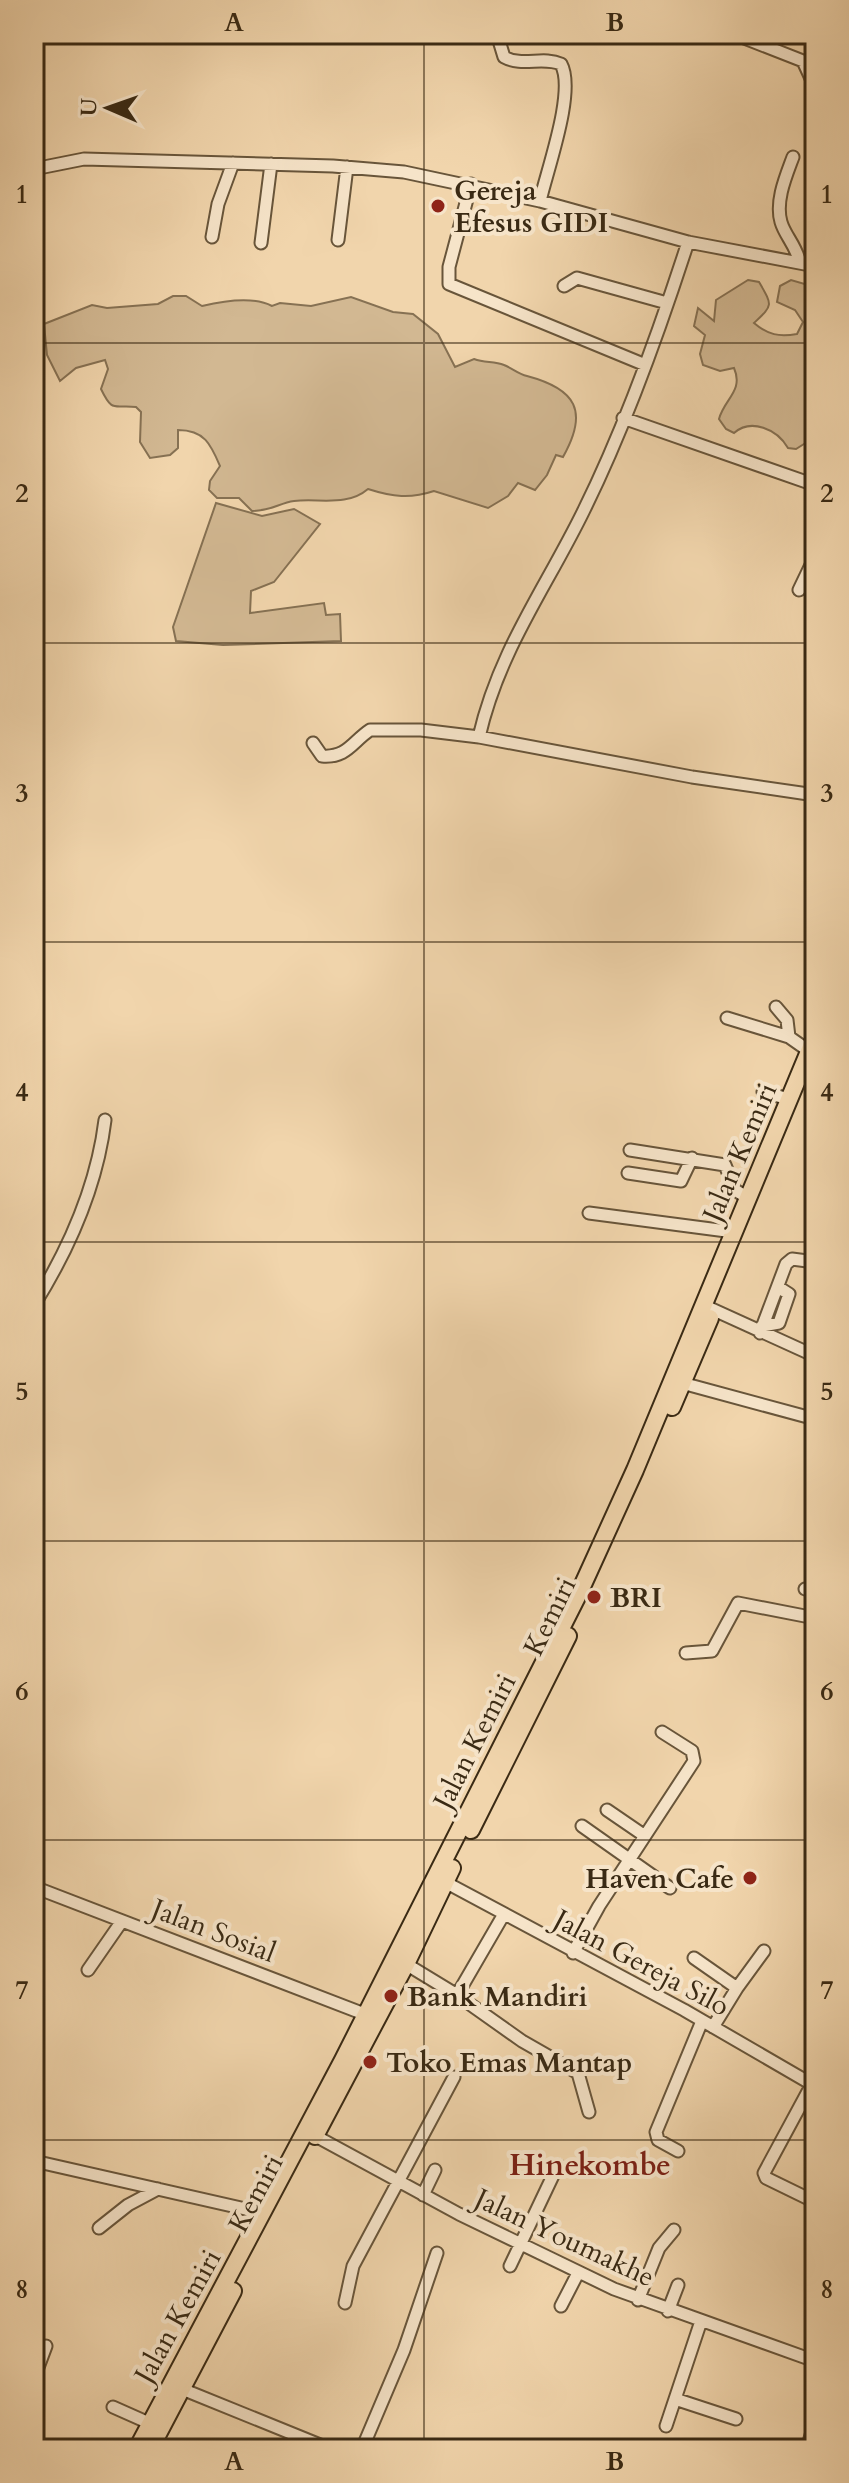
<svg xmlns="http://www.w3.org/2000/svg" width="849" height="2483" font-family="Cardo,serif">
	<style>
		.green { fill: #d2b892; stroke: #867153; stroke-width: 2 }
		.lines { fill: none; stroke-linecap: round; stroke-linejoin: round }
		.minor-casing { stroke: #68553a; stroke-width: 15 }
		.highway-casing { stroke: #3a2a14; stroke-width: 20 }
		.minor { stroke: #f6e4c9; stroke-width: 11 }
		.highway { stroke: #f1d5ac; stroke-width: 16 }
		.grid { fill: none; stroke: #3a2a14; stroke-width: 2; stroke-opacity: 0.55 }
		.poi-dot { fill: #8f2418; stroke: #f6e4c9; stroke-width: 3 }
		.labels { text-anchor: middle; stroke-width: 8; stroke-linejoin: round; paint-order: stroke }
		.poi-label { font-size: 28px; font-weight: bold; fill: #3a2a14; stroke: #f6e4c9; text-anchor: start }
		.street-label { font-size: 28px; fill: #3a2a14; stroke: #f6e4c9 }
		.neighbourhood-label { font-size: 30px; font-weight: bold; fill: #7a1f14; stroke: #f6e4c9 }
		.neatline { fill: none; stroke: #3a2a14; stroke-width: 3 }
		.grid-label { font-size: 26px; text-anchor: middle; font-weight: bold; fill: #3a2a14 }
	</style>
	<rect width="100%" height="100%" fill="#f1d5ac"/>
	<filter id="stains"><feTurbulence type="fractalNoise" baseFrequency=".0025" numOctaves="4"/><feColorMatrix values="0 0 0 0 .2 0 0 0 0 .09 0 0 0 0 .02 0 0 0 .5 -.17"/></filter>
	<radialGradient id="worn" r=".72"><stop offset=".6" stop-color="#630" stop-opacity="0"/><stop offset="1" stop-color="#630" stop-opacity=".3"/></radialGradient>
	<path class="green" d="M748,280L759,282C773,306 773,305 754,323C768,335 779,337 797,334L803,322L795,310L777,302L780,286L791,280L815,287V437L796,449L788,448C777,429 751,418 734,433L726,429L719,419C724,399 744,391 734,368L720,371L703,365L700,354L705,335L694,326L698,308L714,321L716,300Z
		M173,296H186L202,306C223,301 253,296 272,306L280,303L311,306L351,297L393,312L413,314L438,334L455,367L474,359C485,363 494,361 504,365C512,368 518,374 527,376C576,389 589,411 563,457L556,455L547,475L535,490L518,483L508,496L488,508L434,491C410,499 393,497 368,489C347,507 319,498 294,501C279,503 272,511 252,511L239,498H217L209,490L210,481L220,466C211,445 205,430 178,430V448L170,455L150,458L140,442L141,412L136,407C114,404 113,414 101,389L108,369L105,360L76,368L60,381L47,355L44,324L92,305L107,308L158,304Z
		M216,503L262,516L294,509L320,524L274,582L251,591L250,613L324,603L326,615L340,614L341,641L223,645L176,641L173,627Z"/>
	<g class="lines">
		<g class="minor-casing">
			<path id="minor" d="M497,34L504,57C522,67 543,56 561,64C576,91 547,170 540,201
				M734,34L803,61L815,87
				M793,157C786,176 775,201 781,222C785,236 796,245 800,263
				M34,169L84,159L333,166L404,172L540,201L688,242L815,266
				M471,184L449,267V284L643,364
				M212,237L218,204L233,163
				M338,240L347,167
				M261,243L271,164
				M564,286L577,278L667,303
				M623,418L815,485
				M799,590L811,565H815
				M479,737C499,650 546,588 584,510C626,425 659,332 688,242
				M313,743L322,756C347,758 352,742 370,730H421L479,737L692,777L815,795
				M776,1007L787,1020L789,1037
				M727,1018L789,1037L809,1051
				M763,1092L789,1099
				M630,1150L725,1165L735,1190L748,1198
				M628,1173L681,1181L692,1158
				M589,1213L734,1232
				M34,1305C69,1249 97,1185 105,1120
				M703,1305L815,1356
				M762,1326L779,1323L789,1294L778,1287
				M760,1333L786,1264L792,1259L815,1262
				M682,1383L815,1419
				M805,1589L815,1591
				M686,1653L712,1651L738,1603L815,1618
				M607,1810L645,1836
				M582,1826L670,1888
				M445,1882L684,2010L815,2086
				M34,1887L372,2017
				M573,1953L599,1906L694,1761L692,1751L662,1732
				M694,1958L737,1988L713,2027
				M406,1964L457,1995L522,2041L578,2073L589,2112
				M88,1970L122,1921
				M737,1988L764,1951
				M457,1995L504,1914
				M310,2133L459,2214L614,2289L815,2361
				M678,2151L658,2140L656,2132L702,2021
				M34,2161L263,2213
				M423,2195L435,2170
				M807,2198L766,2178L764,2173L812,2084
				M99,2228L128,2205L158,2189
				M510,2266L558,2165
				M638,2300L659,2248L674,2230
				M345,2303L353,2266L454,2077
				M561,2306L578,2273
				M668,2311L678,2285
				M34,2378L46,2346
				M182,2389L330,2449
				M675,2399L736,2419
				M113,2407L149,2423
				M666,2426L701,2321
				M362,2449L404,2350L437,2253
				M807,2449L815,2421"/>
		</g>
		<g class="highway-casing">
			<path id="highway" d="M672,1407L710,1318
				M471,1830L568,1636
				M315,2136L406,1964L452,1868
				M137,2449L343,2060L580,1591L635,1470L815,1037
				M150,2449L233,2291"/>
		</g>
		<use href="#minor" class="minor"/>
		<use href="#highway" class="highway"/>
	</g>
	<path class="grid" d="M424,34V2449M34,343H815M34,643H815M34,942H815M34,1242H815M34,1541H815M34,1840H815M34,2140H815"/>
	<g class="poi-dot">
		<circle cx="438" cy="206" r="8"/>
		<circle cx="594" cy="1597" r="8"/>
		<circle cx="750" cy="1878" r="8"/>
		<circle cx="391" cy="1996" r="8"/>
		<circle cx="370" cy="2062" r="8"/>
	</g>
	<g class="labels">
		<g class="poi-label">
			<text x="454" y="200">Gereja<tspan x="454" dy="32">Efesus GIDI</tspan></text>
			<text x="610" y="1607">BRI</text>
			<text x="734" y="1888" text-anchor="end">Haven Cafe</text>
			<text x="407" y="2006">Bank Mandiri</text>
			<text x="386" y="2072">Toko Emas Mantap</text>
		</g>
		<g class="street-label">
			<text transform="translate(739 1152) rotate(-67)" y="10">Jalan Kemiri</text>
			<text transform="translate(549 1616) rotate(-64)" y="10">Kemiri</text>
			<text transform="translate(474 1741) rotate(-63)" y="10">Jalan Kemiri</text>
			<text transform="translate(214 1930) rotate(21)" y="10">Jalan Sosial</text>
			<text transform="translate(642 1962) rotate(28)" y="10">Jalan Gereja Silo</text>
			<text transform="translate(255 2193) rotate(-62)" y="10">Kemiri</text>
			<text transform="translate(565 2237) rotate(25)" y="10">Jalan Youmakhe</text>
			<text transform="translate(177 2316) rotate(-61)" y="10">Jalan Kemiri</text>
		</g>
		<g class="neighbourhood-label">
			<text x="590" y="2175">Hinekombe</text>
		</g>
	</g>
	<rect width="849" height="2483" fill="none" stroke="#f1d5ac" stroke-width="88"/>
	<g transform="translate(108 108) rotate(272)" stroke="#f6e4c9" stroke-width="6" paint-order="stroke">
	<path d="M0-6L14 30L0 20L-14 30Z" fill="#3a2a14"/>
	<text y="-12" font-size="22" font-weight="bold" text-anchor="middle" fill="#3a2a14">U</text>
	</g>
	<rect x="44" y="44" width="761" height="2395" class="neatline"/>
	<g class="grid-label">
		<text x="234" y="31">A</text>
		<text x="615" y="31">B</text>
		<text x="22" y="203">1</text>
		<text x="827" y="203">1</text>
		<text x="22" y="502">2</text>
		<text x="827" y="502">2</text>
		<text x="22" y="802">3</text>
		<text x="827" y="802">3</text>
		<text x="22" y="1101">4</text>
		<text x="827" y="1101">4</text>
		<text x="22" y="1400">5</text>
		<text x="827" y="1400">5</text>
		<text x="22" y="1700">6</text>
		<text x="827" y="1700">6</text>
		<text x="22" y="1999">7</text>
		<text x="827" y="1999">7</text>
		<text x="22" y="2298">8</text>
		<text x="827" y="2298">8</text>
		<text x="234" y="2470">A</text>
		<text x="615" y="2470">B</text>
	</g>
	<rect width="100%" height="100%" filter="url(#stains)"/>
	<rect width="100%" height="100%" fill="url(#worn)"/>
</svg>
